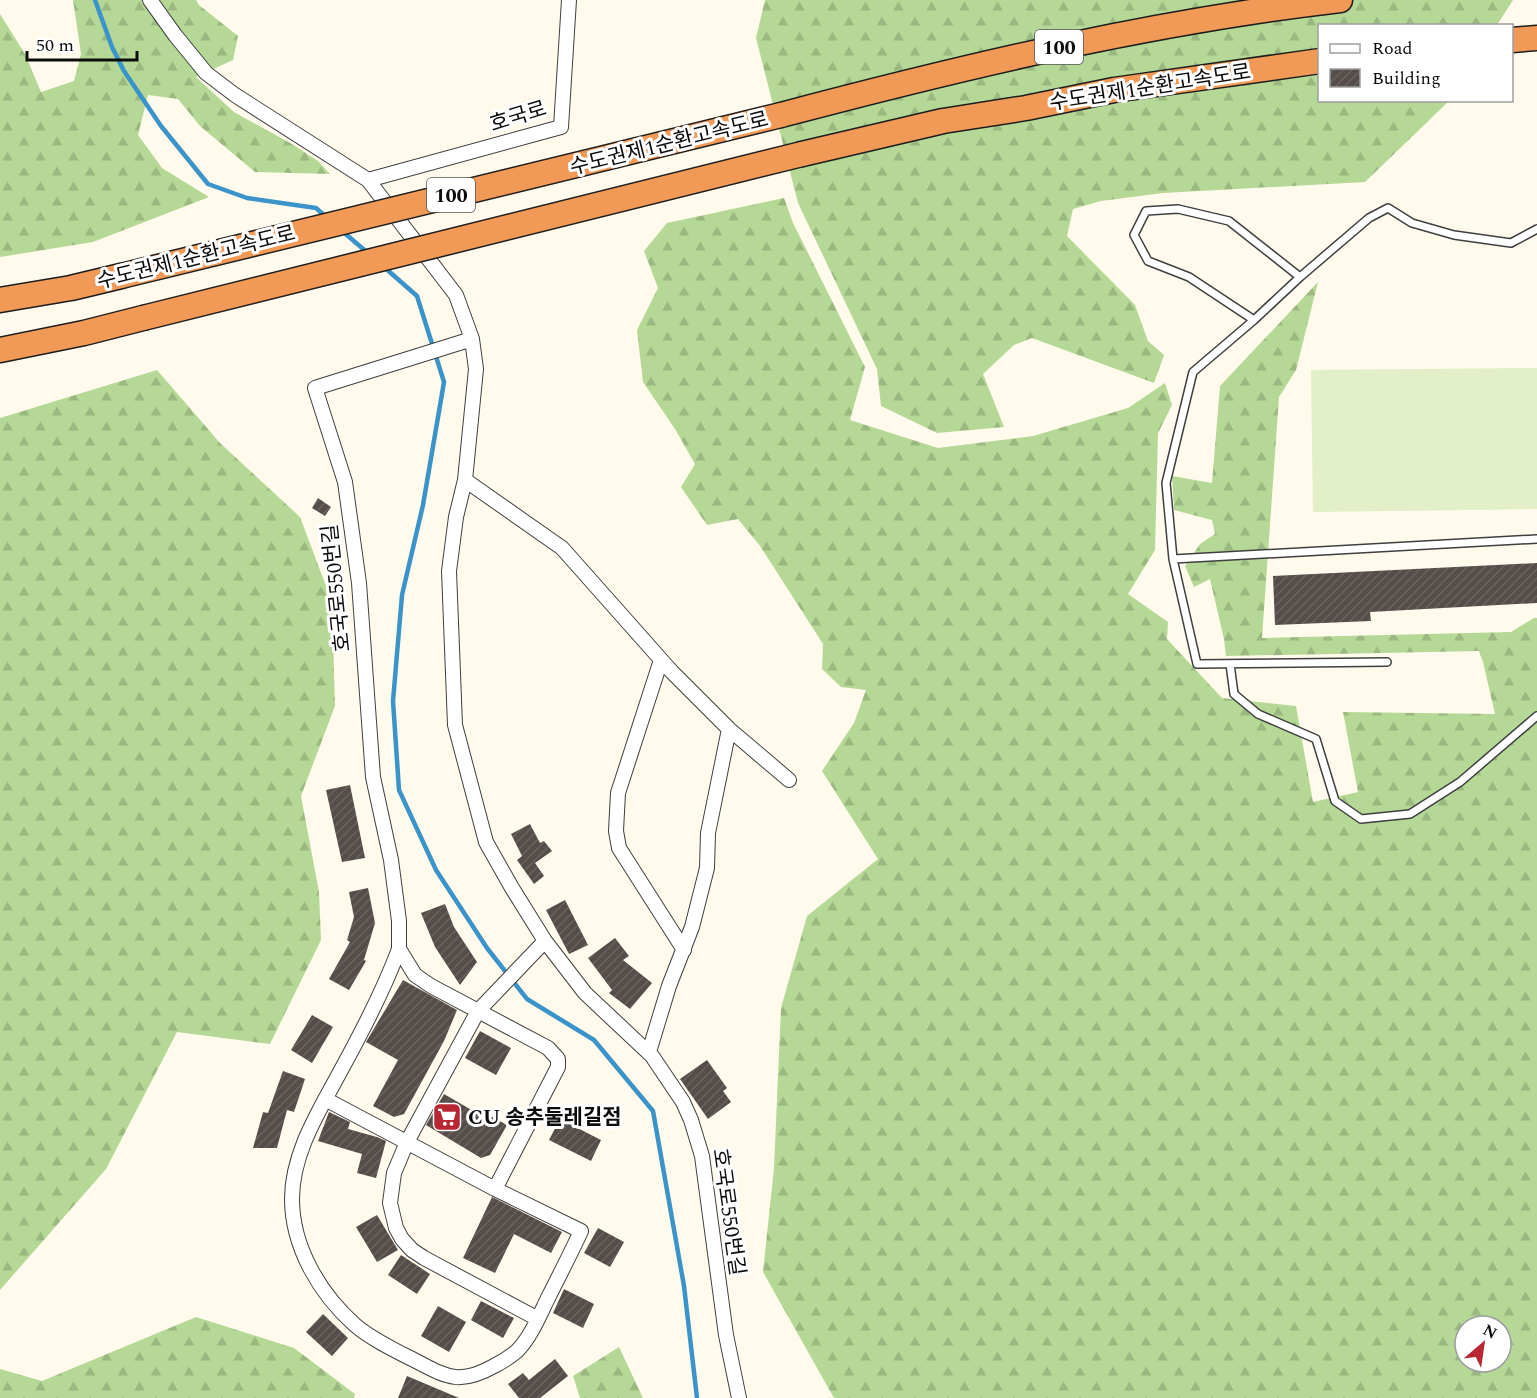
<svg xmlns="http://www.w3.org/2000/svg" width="1537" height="1398" font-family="Spectral,'Noto Sans KR',serif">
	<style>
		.forest { fill: url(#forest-firs); fill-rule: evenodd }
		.pitch { fill: #e2efc8 }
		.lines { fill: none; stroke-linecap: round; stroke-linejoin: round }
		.stream { stroke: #3a94ca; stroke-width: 4.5 }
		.building { fill: url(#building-hatch) }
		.lane-casing { stroke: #3f3f3f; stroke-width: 10 }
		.street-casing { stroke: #3f3f3f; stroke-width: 16 }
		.highway-casing { stroke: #1d1d1d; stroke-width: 27 }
		.lane { stroke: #fff; stroke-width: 7 }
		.street { stroke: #fff; stroke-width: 14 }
		.highway { stroke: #f19a57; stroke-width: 24 }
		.highway-bridge-casing { stroke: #1d1d1d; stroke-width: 27; stroke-linecap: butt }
		.highway-bridge { stroke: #f19a57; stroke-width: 24 }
		.labels { text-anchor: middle; stroke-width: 6; stroke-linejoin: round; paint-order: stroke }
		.shield { fill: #fff; stroke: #555; stroke-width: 1.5 }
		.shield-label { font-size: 20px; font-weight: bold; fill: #0c0c0c }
		.street-label { font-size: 21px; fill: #0c0c0c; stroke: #fff }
		.poi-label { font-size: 21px; font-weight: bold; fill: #0c0c0c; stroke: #fff; text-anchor: start }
	</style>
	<defs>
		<pattern id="forest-firs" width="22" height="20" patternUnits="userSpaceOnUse" patternTransform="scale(1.5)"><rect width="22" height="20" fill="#b5d896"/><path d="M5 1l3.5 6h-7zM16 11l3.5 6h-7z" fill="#9ab880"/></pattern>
		<pattern id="building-hatch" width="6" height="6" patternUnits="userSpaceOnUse" patternTransform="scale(1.5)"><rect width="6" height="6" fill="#544d49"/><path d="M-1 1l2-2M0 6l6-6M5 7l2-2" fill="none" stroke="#68625f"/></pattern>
	</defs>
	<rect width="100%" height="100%" fill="#fffaeb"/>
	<path class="forest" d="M73,0H196L199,5L238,36L233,60L196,77L234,112L292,144L318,161L330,174L255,172L200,126L178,99L148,95L138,135L162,168L209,197L93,242L0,257V14L25,54L41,92L74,81L81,54Z
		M765,0H1513L1497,25L1320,26V100L1449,101L1365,182L1163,193L1101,201L1073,209L1067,236L1135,305L1148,341L1164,355L1154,383L1032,338L1014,345L983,374L1004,427L937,433L881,406L877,369L798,203L756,38Z
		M784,198L793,223L865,367L850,420L938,448L1033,436L1128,408L1165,383L1172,405L1158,433L1155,550L1128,594L1168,622L1167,639L1222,698L1296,706L1313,802L1358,792L1343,712L1495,714L1483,662L1479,651L1226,656L1224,639L1210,579L1194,587L1185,566L1200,544L1215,534L1212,520L1174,510L1172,476L1212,483L1220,386L1318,282L1296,370L1279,397L1262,638L1511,632L1534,618H1537V1398H834L763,1272L774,1168L781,1008L807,916L878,859L822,771L854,723L866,690L841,687L822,669L823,644L760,546L738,519L707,525L681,487L695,464L675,429L643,382L637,330L658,288L644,251L667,223ZM1465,1326H1501V1362H1465Z
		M157,370L220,443L300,517L332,602L335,706L301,796L319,892L321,940L270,1044L177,1032L106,1169L0,1290V418Z
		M196,1317L294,1348L355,1394L354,1398H0V1369L42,1381Z
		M619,1347L643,1398H580L573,1376Z"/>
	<path class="pitch" d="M1537,368V509L1313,512L1311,370Z"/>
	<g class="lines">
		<path class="stream" d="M95,0L112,47L124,71L161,126L208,184L247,198L316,208L326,217
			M341,230L369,254
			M384,267L417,296L444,382L423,505L402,595L393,701L399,790L436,870L487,948L527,999L594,1040L653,1111L684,1286L697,1398"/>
	</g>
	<path class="building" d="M318,498L331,507L325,516L312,508Z
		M1537,563V603L1370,612L1371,621L1275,625L1273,576Z
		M350,785L365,858L342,862L326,790Z
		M530,824L540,843L544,841L552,851L535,863L544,876L534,884L517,860L522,856L511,834Z
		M368,888L375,923L364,960L366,961L349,990L329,979L350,942L347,940L354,917L349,892Z
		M565,900L588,945L569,954L546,910Z
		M445,904L454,927L477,962L460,985L435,947L421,913Z
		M615,938L629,956L623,960L652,983L630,1009L609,993L612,990L588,958Z
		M403,980L457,1010L444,1041L404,1114L394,1117L373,1106L398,1060L366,1042Z
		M312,1015L333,1027L312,1063L291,1050Z
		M480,1031L511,1048L496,1075L465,1058Z
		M707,1060L727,1088L723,1091L731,1102L708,1119L680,1079Z
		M283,1071L305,1079L294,1112L287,1110L277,1148H253L263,1112L268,1113Z
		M444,1094L475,1112L476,1108L507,1125L490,1155L481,1158L426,1125Z
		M329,1112L350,1122L348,1129L377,1137L386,1141L376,1178L357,1173L362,1154L318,1141Z
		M560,1119L601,1140L591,1161L549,1140Z
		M492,1197L562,1232L551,1253L514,1234L495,1273L463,1258Z
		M377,1215L398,1250L377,1262L356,1227Z
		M598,1228L624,1242L610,1267L584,1253Z
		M401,1255L430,1274L417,1294L388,1275Z
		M564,1289L594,1304L583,1328L553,1313Z
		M481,1301L514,1318L503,1338L471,1320Z
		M438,1306L466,1322L449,1352L421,1336Z
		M323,1314L348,1338L332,1356L306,1332Z
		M555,1359L568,1376L540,1398H519L508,1384L523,1373L529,1380Z
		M407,1376L459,1398H398Z"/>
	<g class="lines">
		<g class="lane-casing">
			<path id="lane" d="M1537,229L1511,243L1454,235L1412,223L1388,208L1369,218L1300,277L1229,221L1178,209L1146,211L1134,235L1148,261L1189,277L1254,320L1193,372L1166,483L1173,559L1537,539
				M1254,320L1300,277
				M1173,559L1197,664L1387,662
				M1230,664L1234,694L1258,714L1316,739L1335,801L1361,819L1410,814L1460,782L1537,716"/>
		</g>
		<g class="street-casing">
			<path id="street" d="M150,0L175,35L206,73L235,95L368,180L456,295L472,339L476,369L465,480L456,517L449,571L455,725L486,842L512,888L545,941L585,993L652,1056L683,1102L691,1120L702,1156L726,1335L739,1398
				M368,180L561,127L569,0
				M465,480L562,548L672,672L729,729L789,780
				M661,660L618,793L616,831L619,848L684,950
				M399,949V921L391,860L373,777L359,583L345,482L315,388L472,339
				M649,1052L669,986L692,927L707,868L708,833L729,729
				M325,1099L495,1189L581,1231C571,1253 560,1274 549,1296C540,1314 531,1337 517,1351C510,1357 502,1362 494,1366C457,1387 444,1375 410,1358C392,1349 370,1338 355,1325C320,1294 292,1247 292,1199C292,1153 319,1111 340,1072C362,1032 383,992 399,949L415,975L431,986L548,1048L558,1059V1067L495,1189
				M538,1319L424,1258L412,1250L402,1239L396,1228L390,1203L394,1173L407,1142L478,1011L545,941"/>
		</g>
		<g class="highway-casing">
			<path id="highway" d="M1512,40L1537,38
				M781,115C966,66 1151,22 1340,0
				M802,154L943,121L1026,108L1114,90L1320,61
				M0,300L71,288L121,276
				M0,350L84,333L143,318"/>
		</g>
		<use href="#lane" class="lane"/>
		<use href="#street" class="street"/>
		<use href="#highway" class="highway"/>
		<g class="highway-bridge-casing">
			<path id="highway-bridge" d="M121,276L781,115
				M143,318L802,154"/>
		</g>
		<use href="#highway-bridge" class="highway-bridge"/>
	</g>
	<defs>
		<g id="supermarket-square" transform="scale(1.5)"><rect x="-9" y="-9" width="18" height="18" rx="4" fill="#b82732" stroke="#fff"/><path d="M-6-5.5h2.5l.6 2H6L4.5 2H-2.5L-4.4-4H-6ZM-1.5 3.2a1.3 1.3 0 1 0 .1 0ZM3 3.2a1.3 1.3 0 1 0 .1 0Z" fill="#fff"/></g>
	</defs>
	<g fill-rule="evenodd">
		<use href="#supermarket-square" x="447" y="1117"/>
	</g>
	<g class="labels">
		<g class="shield">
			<rect x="1035" y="30" width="48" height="34" rx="4.5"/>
			<rect x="427" y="178" width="48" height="34" rx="4.5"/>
		</g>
		<g class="shield-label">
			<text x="1059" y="54">100</text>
			<text x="451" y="202">100</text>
		</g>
		<g class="street-label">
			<text transform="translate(1150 87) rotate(-9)" y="7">수도권제1순환고속도로</text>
			<text transform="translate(518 116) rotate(-17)" y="7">호국로</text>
			<text transform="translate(669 143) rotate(-14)" y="7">수도권제1순환고속도로</text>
			<text transform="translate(196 257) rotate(-14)" y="7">수도권제1순환고속도로</text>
			<text transform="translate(336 588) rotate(-96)" y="7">호국로550번길</text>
			<text transform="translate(729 1212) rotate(82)" y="7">호국로550번길</text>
		</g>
		<g class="poi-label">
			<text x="468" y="1124">CU 송추둘레길점</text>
		</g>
	</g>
	<rect x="1318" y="24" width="195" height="78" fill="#ffffff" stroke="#9e9e9e" stroke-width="1.5"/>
	<rect x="1330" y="44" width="30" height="9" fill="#ffffff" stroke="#9e9e9e" stroke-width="1.5"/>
	<text x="1372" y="54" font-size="18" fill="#0c0c0c">Road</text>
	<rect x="1330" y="69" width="30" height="18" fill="url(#building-hatch)" stroke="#9e9e9e" stroke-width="1.5"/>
	<text x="1372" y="84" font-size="18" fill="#0c0c0c">Building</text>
	<g transform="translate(1483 1344) rotate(29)"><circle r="28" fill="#ffffff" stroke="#9e9e9e" stroke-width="1.5"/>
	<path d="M0-4.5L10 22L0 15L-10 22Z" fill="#b82732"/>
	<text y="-9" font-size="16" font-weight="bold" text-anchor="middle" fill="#0c0c0c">N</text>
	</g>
	<path d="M27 51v9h110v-9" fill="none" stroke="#0c0c0c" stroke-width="3"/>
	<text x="36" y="51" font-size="18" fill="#0c0c0c" stroke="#ffffff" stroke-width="4.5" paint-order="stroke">50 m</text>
</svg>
